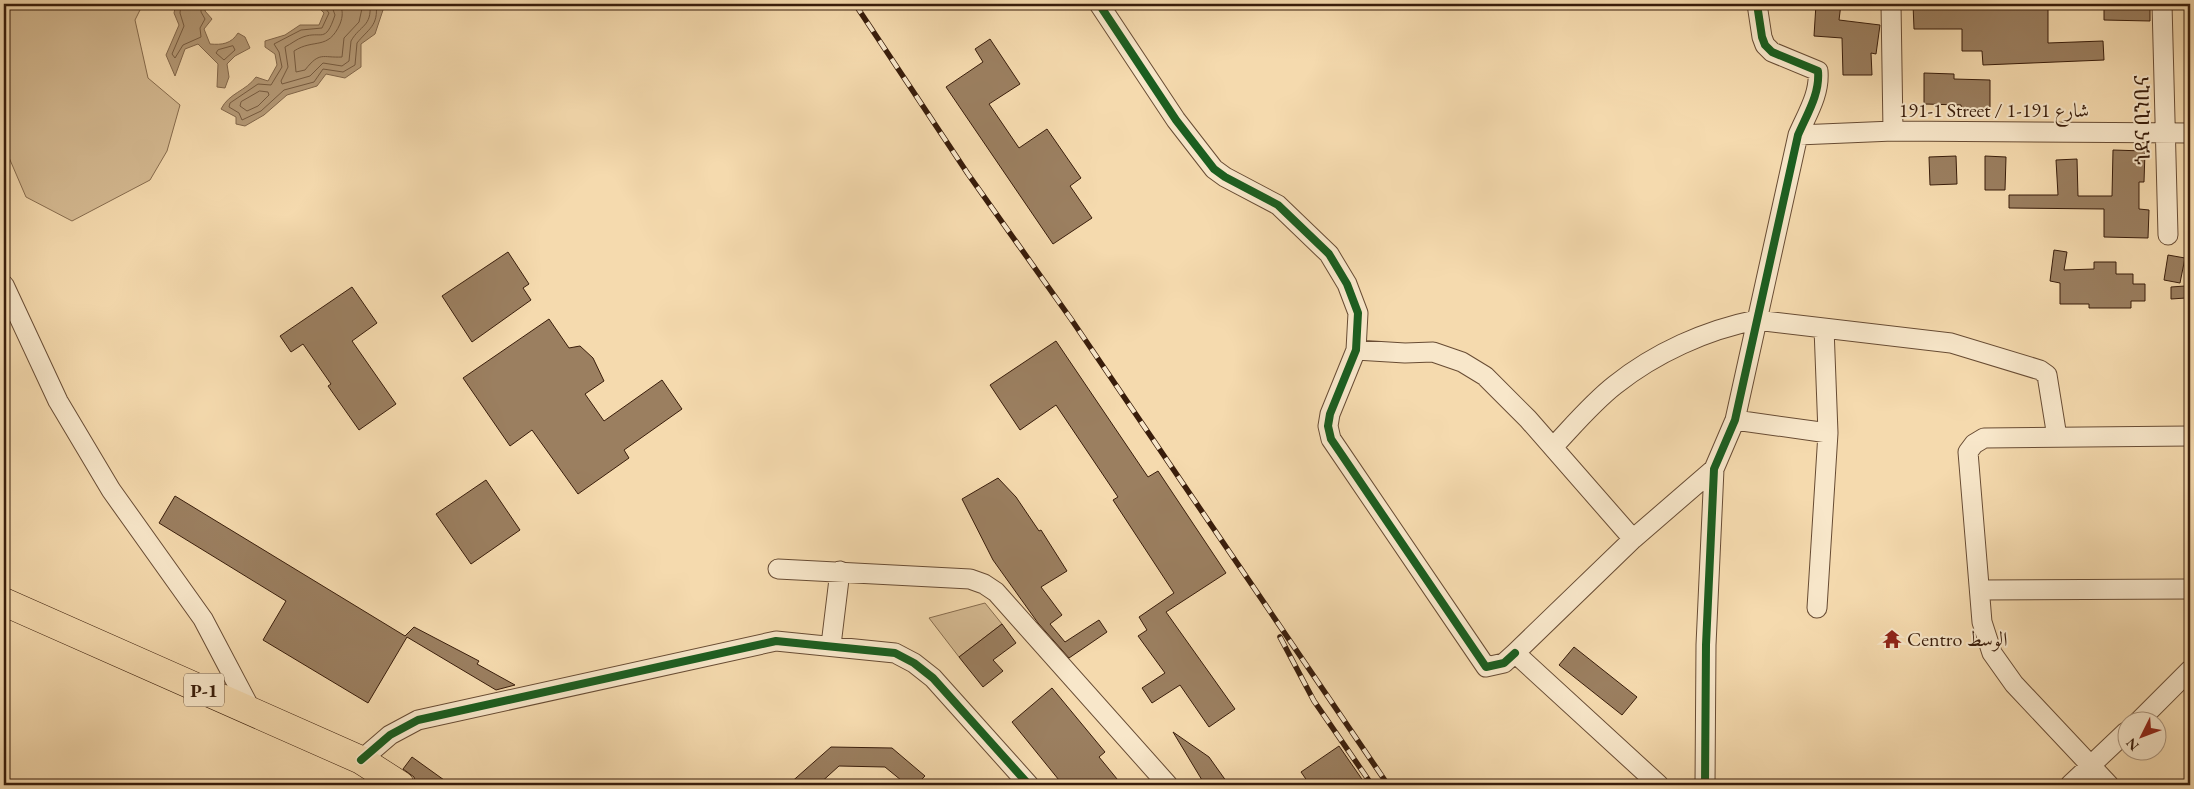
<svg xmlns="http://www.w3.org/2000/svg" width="2194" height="789" font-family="'EB Garamond',Amiri,'Noto Serif Ethiopic',serif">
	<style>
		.green { fill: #d5ba92; stroke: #876c4e }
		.water { fill: #b59a77; stroke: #83684c }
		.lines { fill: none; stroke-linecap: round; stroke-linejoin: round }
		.shore { stroke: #775c41; stroke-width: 1 }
		.building { fill: #9b7f60; stroke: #391d0b }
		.minor-casing { stroke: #684c34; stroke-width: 21 }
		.trunk-casing { stroke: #391d0b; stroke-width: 29 }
		.minor { stroke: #f8e7ca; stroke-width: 19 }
		.trunk { stroke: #f5daae; stroke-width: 28 }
		.rail-casing { stroke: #391d0b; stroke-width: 5.5 }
		.rail { stroke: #f8e7ca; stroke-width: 4; stroke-dasharray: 11; stroke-linecap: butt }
		.cycleway-casing { stroke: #f8e7ca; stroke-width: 11 }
		.cycleway { stroke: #1b5e20; stroke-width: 8 }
		.labels { text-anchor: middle; stroke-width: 4; stroke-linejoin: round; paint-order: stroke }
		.shield { fill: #f8e7ca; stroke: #725a44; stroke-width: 1 }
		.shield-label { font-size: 19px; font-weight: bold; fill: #391d0b }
		.street-label { font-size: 20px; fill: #391d0b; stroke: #f8e7ca }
		.poi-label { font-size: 20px; fill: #391d0b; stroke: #f8e7ca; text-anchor: start }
	</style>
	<rect width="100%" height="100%" fill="#f5daae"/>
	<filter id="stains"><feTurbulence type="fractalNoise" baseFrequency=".004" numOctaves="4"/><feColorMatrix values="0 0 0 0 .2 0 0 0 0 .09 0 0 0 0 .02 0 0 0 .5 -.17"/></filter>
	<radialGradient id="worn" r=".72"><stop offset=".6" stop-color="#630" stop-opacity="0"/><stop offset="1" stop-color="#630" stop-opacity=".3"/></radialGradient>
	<path class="green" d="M4,4H143L135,20L148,78L180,105L167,151L150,180L72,221L26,197L4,146Z
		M985,603L1002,624L959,657L929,618Z"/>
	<path class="water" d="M176,4H206L205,11L212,19L204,29L210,44C222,45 231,44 238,33L245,37L250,48L235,56L227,64L229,77L225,88L217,87L218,64L198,44L185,49L175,76L166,55L179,25L174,13Z
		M315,4H381L383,10L375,34L361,44V67L345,78L326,74L317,86L287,95L264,115L245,126L236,124V117L221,109C229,93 246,91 256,77L268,81L277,65L275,54L265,47V41L285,35L300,25H319L324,13Z"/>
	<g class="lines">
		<path class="shore" d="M181,4L180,13L184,26L172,54L175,58L183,45L201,37L200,28L205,19L201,12V4
			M322,4L329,13L322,28L301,30L274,44L279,52L282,67L271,85L258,84L230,103L229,107L239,113L242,120L261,111L284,90L314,82L323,69L343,72L355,65L357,43C368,29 379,26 376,4
			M331,4L335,15C325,45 322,30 303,37C297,39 291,44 285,47L288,67L281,81L282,84L310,76L323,63L342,66L349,61L351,41C360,25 372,27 370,4
			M340,4C343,11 343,16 340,24C328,51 314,38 294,51L296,72L305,70C320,51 322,58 342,57L344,38L359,22L363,4
			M233,46L235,50L224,60L216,53L218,50Z
			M260,91L268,92L269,95L258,106L247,111L240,106L241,102Z"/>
	</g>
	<path class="building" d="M1816,4H1841L1839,20L1880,25L1876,54L1871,53L1872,75H1843L1842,38L1814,36Z
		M1913,4H2048V43L2103,41L2104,60L1983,65L1982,51H1962V29H1914Z
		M2104,4H2150V21L2104,20Z
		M990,39L1020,84L989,104L1019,148L1047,129L1081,178L1070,186L1092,218L1053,244L946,87L983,62L975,49Z
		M1924,73L1954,74V79L1990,80V109L1961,108V105L1924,104Z
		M2113,150L2145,151L2144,182H2139V209L2149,210L2148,238L2104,237V209L2009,208V195H2058L2056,160L2077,159L2078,196H2112Z
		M1956,156L1957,184L1930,185L1929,157Z
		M1985,156L2006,157L2005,190H1985Z
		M2054,250L2067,252L2064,270L2094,269V262H2116V274H2133V284H2145V301H2131V308H2089V304H2060V283L2050,281Z
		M508,252L529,284L523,288L531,300L472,342L442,296Z
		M2168,255L2185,258L2180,283L2164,280Z
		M2185,286L2186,298L2171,299V287Z
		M352,287L377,323L352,341L396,404L359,430L328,386L331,384L303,344L291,352L280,336Z
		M549,319L569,348L580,346L593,358L604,381L585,394L604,421L662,380L682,409L624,450L629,458L578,494L532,430L510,446L463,378Z
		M1056,341L1148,477L1158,471L1226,573L1166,612L1235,709L1209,727L1180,685L1152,703L1142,688L1165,673L1138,636L1147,630L1139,617L1174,593L1113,500L1118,497L1056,405L1020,430L990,385Z
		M998,478L1016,497L1039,531L1041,530L1067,571L1041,587L1062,615L1050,624L1065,642L1099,620L1107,632L1069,658L1038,623L993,560L962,499Z
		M486,480L520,530L471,564L436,514Z
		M175,496L405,636L414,627L479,661L477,664L515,685L496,690L407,637L368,703L263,640L286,601L159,523Z
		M1002,624L1016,643L993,660L1003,671L983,687L959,657Z
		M1574,647L1637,697L1622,715L1559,665Z
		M1052,688L1105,752L1099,757L1122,785H1063L1012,722Z
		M1173,732L1209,757L1229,785H1205Z
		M1339,746L1366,785H1310L1301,772Z
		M831,747L892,748L925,776L916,785H907L885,767L839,766L818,785H788Z
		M412,757L451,785H419L415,782L414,777L403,769Z"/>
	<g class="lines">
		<g class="minor-casing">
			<path id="minor" d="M1099,4L1176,120L1214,169L1225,177L1278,205L1329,254L1347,284L1358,313L1356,350L1330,414L1328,426L1331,439L1486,667L1504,663L1515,653
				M1891,4L1893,131
				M2162,4L2168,235
				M1798,135L1893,131L2190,133
				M4,285L58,401L111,490L203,619L251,710
				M1356,350L1405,353L1433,352L1462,362L1485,376L1528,419L1633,539
				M1735,420L1828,433
				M1553,447C1573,426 1592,403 1615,385C1655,353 1706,330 1756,320L1951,343L2040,370L2047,375L2057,437
				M778,569L970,579L984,584L996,592L1168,785
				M1981,590L2190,589
				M1817,608L1828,433L1824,328
				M831,645L840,571
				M2138,722L2190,670
				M361,760L390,735L418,720L776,641L895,653L914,663L933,678L1029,785
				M1659,785L1515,653L1633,539L1714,469
				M1705,785L1706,645L1714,469L1735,420L1798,135C1807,114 1820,94 1818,71L1772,52L1765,45L1762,37L1757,4
				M2070,785L2126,732
				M2109,785L2014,684L1992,653L1982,622L1968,452L1974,444L1984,438L2190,436"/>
		</g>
		<g class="trunk-casing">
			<path id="trunk" d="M4,602L361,760L400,785"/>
		</g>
		<use href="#minor" class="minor"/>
		<use href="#trunk" class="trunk"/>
		<g class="rail-casing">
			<path id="rail" d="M855,4L968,174L1071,319L1388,785
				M1280,637L1314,701L1372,785"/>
		</g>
		<use href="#rail" class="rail"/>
		<g class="cycleway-casing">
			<path id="cycleway" d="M1099,4L1176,120L1214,169L1225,177L1278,205L1329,254L1347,284L1358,313L1356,350L1330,414L1328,426L1331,439L1486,667L1504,663L1515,653
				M361,760L390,735L418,720L776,641L895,653L914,663L933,678L1029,785
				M1705,785L1706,645L1714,469L1735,420L1798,135C1807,114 1820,94 1818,71L1772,52L1765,45L1762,37L1757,4"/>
		</g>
		<use href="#cycleway" class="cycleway"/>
	</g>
	<defs>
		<g id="temple-bare" transform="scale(1.5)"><path d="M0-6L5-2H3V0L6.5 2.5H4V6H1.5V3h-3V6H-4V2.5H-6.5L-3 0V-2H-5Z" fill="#8f2418" stroke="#f8e7ca" stroke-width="2.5" paint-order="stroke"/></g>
	</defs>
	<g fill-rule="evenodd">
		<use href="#temple-bare" x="1892" y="639"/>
	</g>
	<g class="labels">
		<rect class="shield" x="184" y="673.5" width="40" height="33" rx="4"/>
		<g class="shield-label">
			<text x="204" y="697">P-1</text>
		</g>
		<g class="street-label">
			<text x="1994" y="117">191-1 Street / شارع 191-1</text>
			<text transform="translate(2142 120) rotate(-91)" y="7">ጎደና ቢንቢና</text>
		</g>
		<g class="poi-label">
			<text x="1907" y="646">Centro الوسط</text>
		</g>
	</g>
	<rect width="2194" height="789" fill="none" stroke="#f5daae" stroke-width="20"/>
	<rect x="5" y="5" width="2184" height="779" fill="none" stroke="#391d0b" stroke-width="2.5"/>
	<rect x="10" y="10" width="2174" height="769" fill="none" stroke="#391d0b"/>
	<g transform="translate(2142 736) rotate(228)"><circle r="24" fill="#f8e7ca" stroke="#ac967e"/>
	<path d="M0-4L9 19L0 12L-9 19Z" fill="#8f2418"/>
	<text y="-8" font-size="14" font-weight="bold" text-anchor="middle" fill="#391d0b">N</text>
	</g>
	<rect width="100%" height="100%" filter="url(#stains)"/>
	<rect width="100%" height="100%" fill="url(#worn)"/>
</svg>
